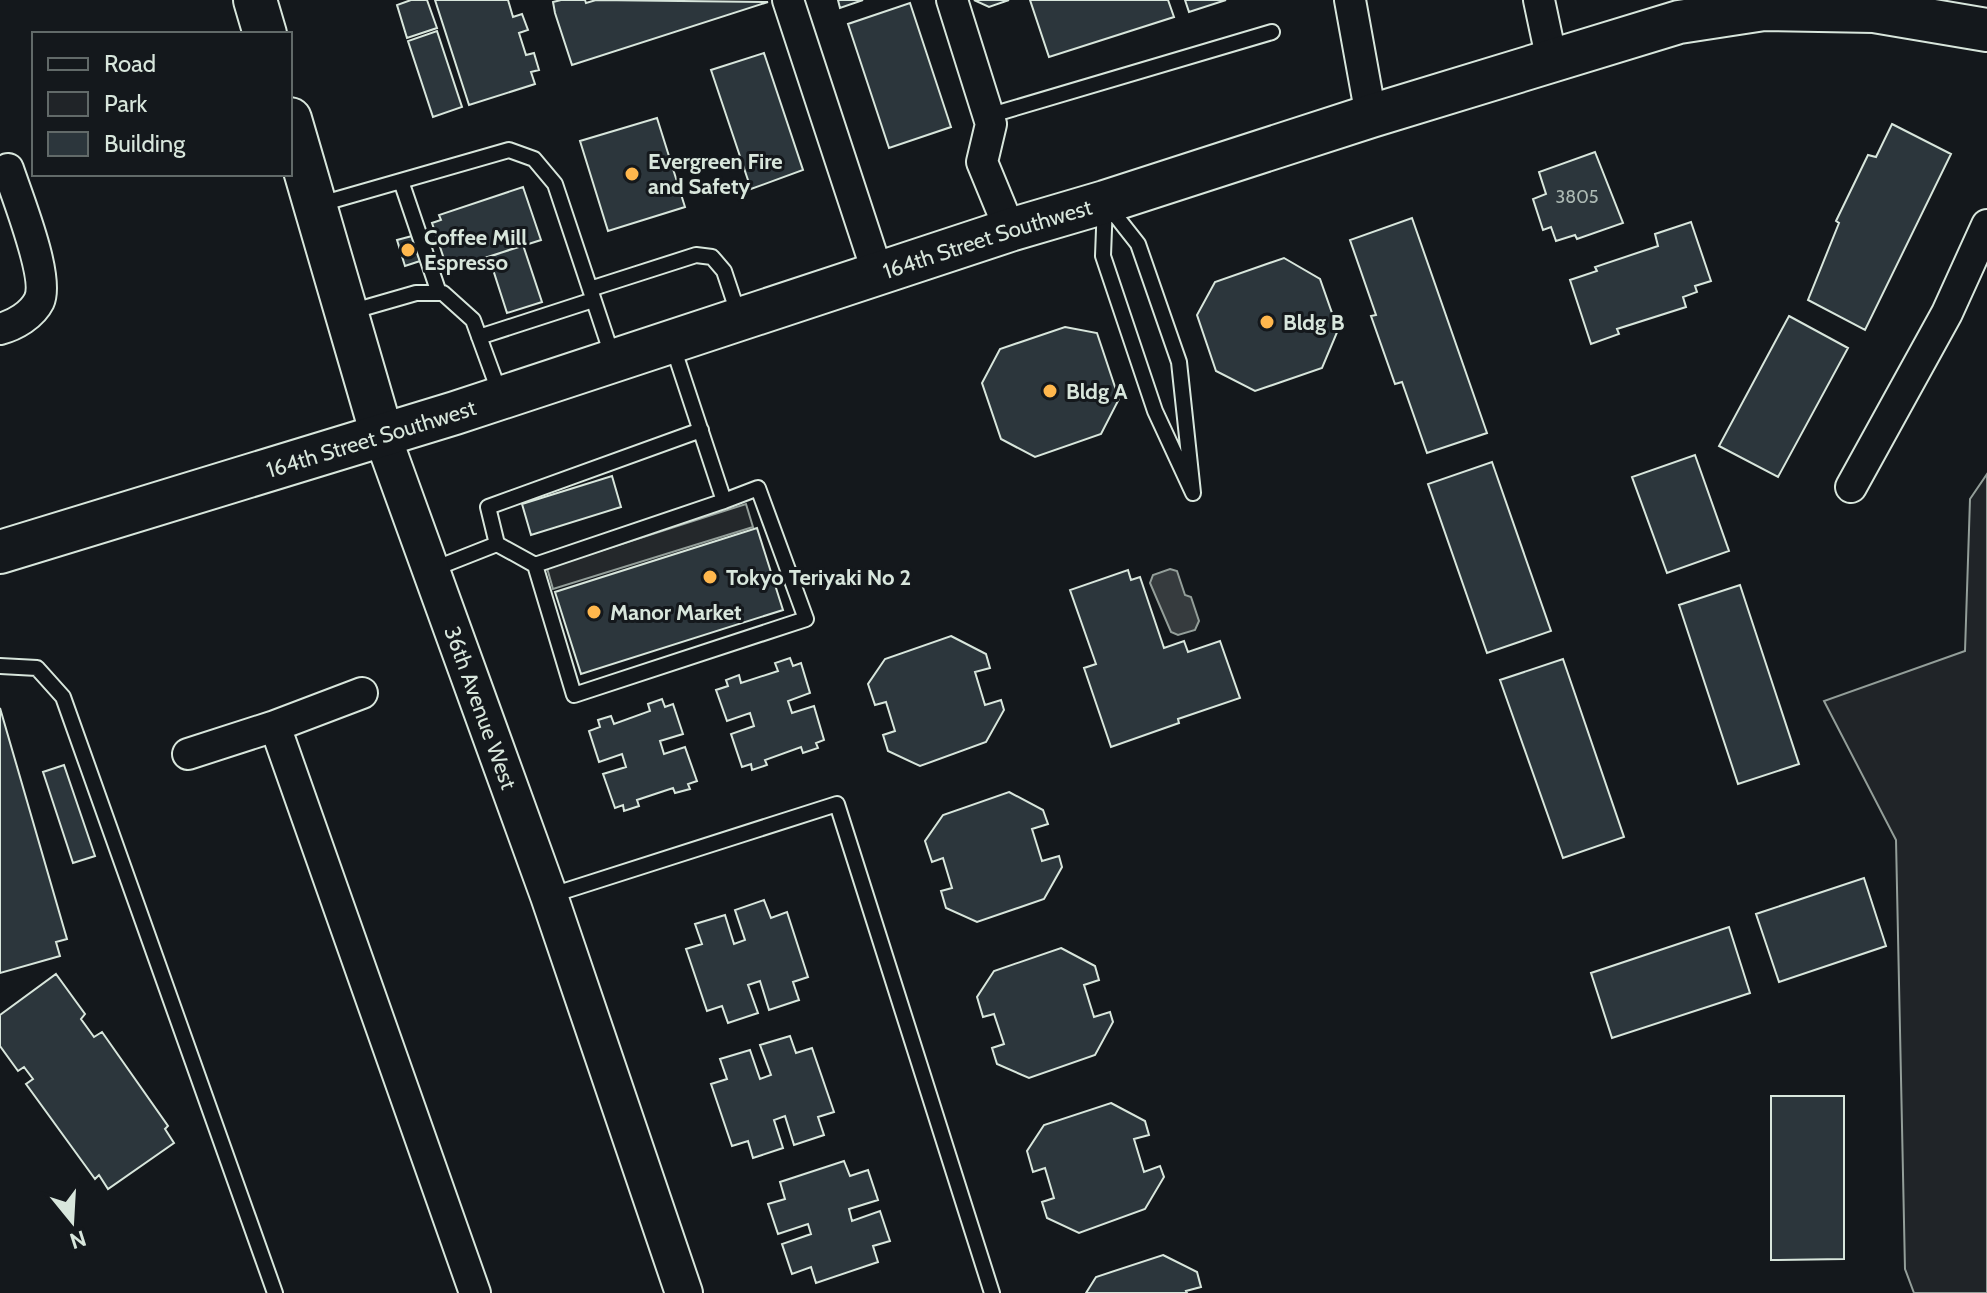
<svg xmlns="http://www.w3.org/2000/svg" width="1987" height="1293" font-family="Cabin,sans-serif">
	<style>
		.green { fill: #202428; stroke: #939e99; stroke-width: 2 }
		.parking { fill: #24282b; stroke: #939e99; stroke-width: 2 }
		.water { fill: #363b3e; stroke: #939e99; stroke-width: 2 }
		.building { fill: #2c363c; stroke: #d8e6dc; stroke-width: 2 }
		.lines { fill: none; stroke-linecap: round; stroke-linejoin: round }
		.service-casing { stroke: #d8e6dc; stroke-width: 18 }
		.minor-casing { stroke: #d8e6dc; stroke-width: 34 }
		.tertiary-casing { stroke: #d8e6dc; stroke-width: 40 }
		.secondary-casing { stroke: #d8e6dc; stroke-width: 46 }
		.service { stroke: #14181c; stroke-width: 14 }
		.minor { stroke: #14181c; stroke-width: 30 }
		.tertiary { stroke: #14181c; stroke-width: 36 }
		.secondary { stroke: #14181c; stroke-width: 42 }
		.poi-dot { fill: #ffb74d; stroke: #14181c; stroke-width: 3 }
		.labels { text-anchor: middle; stroke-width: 6; stroke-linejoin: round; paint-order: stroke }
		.number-label { font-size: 18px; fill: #adbab4 }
		.poi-label { font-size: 22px; font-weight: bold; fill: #d8e6dc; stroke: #14181c; text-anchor: start }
		.street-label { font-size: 22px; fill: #d8e6dc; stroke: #14181c }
	</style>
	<rect width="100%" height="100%" fill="#14181c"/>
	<path class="green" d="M1987,474V1293H1914L1905,1269L1896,840L1824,701L1965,651L1970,499Z"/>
	<path class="parking" d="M746,504L753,527L553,589L547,568Z"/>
	<path class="water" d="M1170,569L1177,571L1185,595L1191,597L1199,621L1195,630L1178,635L1171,632L1150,583L1153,575Z"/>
	<path class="building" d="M411,0H427L437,28L407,38L397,5Z
		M435,0H508L513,17L522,14L528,30L519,33L526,55L534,53L539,70L531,72L535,84L469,105Z
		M561,0H585L586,3L596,0L768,2L572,65L555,13L553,2Z
		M838,0H863L840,8Z
		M974,0H1009L989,7Z
		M1030,0H1168L1174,17L1049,57Z
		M1185,0H1226L1189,12Z
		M910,3L951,127L889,148L848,24Z
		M437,31L462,107L433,117L408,41Z
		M764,53L803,170L751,189L711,70Z
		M657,118L685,207L608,231L580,141Z
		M1892,124L1951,154L1865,330L1808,300L1839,223L1836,221L1868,155L1876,157Z
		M1595,152L1623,223L1577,239L1575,235L1556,241L1551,227L1543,230L1533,199L1546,194L1539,172Z
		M523,187L541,240L459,266L457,262L446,265L432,223L441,220L439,215Z
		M1412,218L1487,433L1427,453L1402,382L1395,384L1371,316L1376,315L1350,240Z
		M1691,222L1711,281L1695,286L1697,292L1683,297L1686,307L1617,329L1619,334L1591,344L1570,280L1597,271L1595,267L1658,246L1655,234Z
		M412,236L420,261L405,266L397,240Z
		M523,245L542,302L507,313L489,257Z
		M1284,258L1320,279L1338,330L1322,368L1255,391L1216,371L1197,315L1215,282Z
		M1789,316L1848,348L1778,477L1719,446Z
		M1065,327L1097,333L1119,399L1101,434L1035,457L1001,439L982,383L1000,349Z
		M1695,455L1729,551L1667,573L1632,477Z
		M1492,462L1551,631L1487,653L1428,484Z
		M612,476L621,507L531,535L522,504Z
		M757,528L783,610L581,674L555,592Z
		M1128,570L1131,580L1140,577L1164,648L1184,641L1188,652L1220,641L1240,698L1178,719L1179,723L1111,747L1084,668L1096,664L1070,590Z
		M1740,585L1799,764L1738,784L1679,605Z
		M951,636L986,654L990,668L975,672L985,705L1001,700L1004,710L986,742L920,766L888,751L883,735L895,731L886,702L875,705L868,684L885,659Z
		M790,658L793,666L801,663L810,693L788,701L792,713L814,706L824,740L816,743L818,748L803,753L801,747L765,760L767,765L752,770L751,764L742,767L731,734L754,726L750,713L727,721L716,690L728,686L726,680L739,675L741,683L778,671L775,663Z
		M1563,659L1624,837L1563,858L1500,680Z
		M662,699L665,707L673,704L683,734L660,741L664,754L685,747L697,781L688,784L690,789L675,793L673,788L637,800L639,806L624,811L623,805L615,808L603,774L626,767L622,754L599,762L589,731L600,727L598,720L611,716L614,724L650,711L648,704Z
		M0,708L67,939L56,942L60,956L0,973Z
		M64,765L95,856L73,863L43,772Z
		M1009,792L1043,810L1048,824L1032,829L1042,861L1059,856L1062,867L1044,899L977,922L946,908L941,891L952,888L943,858L932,862L925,841L943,815Z
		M1864,878L1886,946L1779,982L1756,914Z
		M764,900L771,918L787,912L808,977L793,982L799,1000L769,1010L760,981L748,985L758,1013L728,1023L722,1006L707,1011L686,949L702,944L695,924L725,915L734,944L745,940L735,910Z
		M1729,927L1750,993L1612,1038L1591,973Z
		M1061,948L1095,966L1099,980L1084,985L1094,1017L1110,1012L1113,1022L1095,1055L1029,1078L997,1064L992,1048L1004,1044L994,1014L983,1017L977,997L994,971Z
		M56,974L85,1014L81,1019L94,1037L102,1032L168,1126L165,1129L174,1143L108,1189L99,1175L95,1179L26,1084L33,1079L24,1067L18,1071L0,1046V1015Z
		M790,1036L796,1053L812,1048L834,1112L818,1117L824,1135L794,1145L785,1116L774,1120L783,1148L753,1158L748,1141L732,1146L711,1084L727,1079L720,1059L750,1050L760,1079L771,1075L760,1045Z
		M1771,1096H1844V1259L1771,1260Z
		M1111,1103L1145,1121L1149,1135L1134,1139L1144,1172L1160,1166L1164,1177L1145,1209L1079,1233L1047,1218L1042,1202L1054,1198L1045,1168L1033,1172L1027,1151L1044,1125Z
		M844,1161L850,1176L868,1170L878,1200L849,1209L852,1221L880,1211L890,1241L873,1246L878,1262L816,1283L811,1267L792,1274L782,1244L811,1234L808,1224L778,1234L768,1204L785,1199L780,1182Z
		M1163,1255L1197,1272L1201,1287L1186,1291L1187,1293H1086L1096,1277Z"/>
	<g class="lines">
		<g class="service-casing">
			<path id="service" d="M988,116L1272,32
				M401,181L439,293
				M1105,202L1138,244L1179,362L1193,493L1155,411L1103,256Z
				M317,205L509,150L534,159L555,184L613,358
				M590,289L696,255L712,257L724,271L739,316
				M350,312L416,293H443L473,320L500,394
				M479,337L593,300
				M701,430L488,507L497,544L535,565L574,695L806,619L758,488L724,501
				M535,565L724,501L672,344
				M431,570L497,544
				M0,666L37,668L63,697L275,1293
				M549,896L837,804L992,1293"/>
		</g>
		<g class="minor-casing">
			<path id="minor" d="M788,0L878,274
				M952,0L991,124L982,162L1010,230
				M1350,0L1371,116
				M1539,0L1552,61
				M0,329C15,325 32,315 39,301C50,278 17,196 8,169
				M1851,487L1947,313L1987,225
				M275,726L362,693
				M188,754L275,726L475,1293"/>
		</g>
		<g class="tertiary-casing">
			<g id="tertiary">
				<path id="s1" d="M382,435L549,896L684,1293"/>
			</g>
		</g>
		<g class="secondary-casing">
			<g id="secondary">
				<path d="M255,0L265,34"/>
				<path d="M290,119L382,435"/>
				<path id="s2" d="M0,552L455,413L1010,230L1105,202L1371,116L1679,22L1764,9L1874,11L1987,30"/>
			</g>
		</g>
		<use href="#service" class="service"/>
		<use href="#minor" class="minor"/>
		<use href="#tertiary" class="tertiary"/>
		<use href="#secondary" class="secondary"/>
	</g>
	<g class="poi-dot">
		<circle cx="632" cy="174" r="8"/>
		<circle cx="408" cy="250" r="8"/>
		<circle cx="1267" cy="322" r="8"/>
		<circle cx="1050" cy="391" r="8"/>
		<circle cx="710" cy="577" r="8"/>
		<circle cx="594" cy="612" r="8"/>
	</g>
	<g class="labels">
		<g class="number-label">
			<text x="1577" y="203">3805</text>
		</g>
		<g class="poi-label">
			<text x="648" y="169">Evergreen Fire<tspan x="648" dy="25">and Safety</tspan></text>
			<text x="424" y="245">Coffee Mill<tspan x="424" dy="25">Espresso</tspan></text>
			<text x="1283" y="330">Bldg B</text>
			<text x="1066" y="399">Bldg A</text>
			<text x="726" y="585">Tokyo Teriyaki No 2</text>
			<text x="610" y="620">Manor Market</text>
		</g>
		<g class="street-label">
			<text dy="8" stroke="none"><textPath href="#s2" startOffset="1036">164th Street Southwest</textPath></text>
			<text dy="8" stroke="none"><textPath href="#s2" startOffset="388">164th Street Southwest</textPath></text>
			<text dy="8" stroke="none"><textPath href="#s1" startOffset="290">36th Avenue West</textPath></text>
		</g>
	</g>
	<rect x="32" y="32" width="260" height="144" fill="#14181c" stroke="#626a69" stroke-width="2"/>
	<rect x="48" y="58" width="40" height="12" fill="#14181c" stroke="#626a69" stroke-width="2"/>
	<text x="104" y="72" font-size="24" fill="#d8e6dc">Road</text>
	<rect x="48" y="92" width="40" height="24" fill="#202428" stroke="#626a69" stroke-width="2"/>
	<text x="104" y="112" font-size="24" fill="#d8e6dc">Park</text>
	<rect x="48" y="132" width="40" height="24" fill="#2c363c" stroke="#626a69" stroke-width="2"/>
	<text x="104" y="152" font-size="24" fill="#d8e6dc">Building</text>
	<g transform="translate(72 1221) rotate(162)" stroke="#14181c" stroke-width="6" paint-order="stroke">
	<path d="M0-6L14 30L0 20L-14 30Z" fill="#d8e6dc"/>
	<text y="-12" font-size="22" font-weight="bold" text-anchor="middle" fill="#d8e6dc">N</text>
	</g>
</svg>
